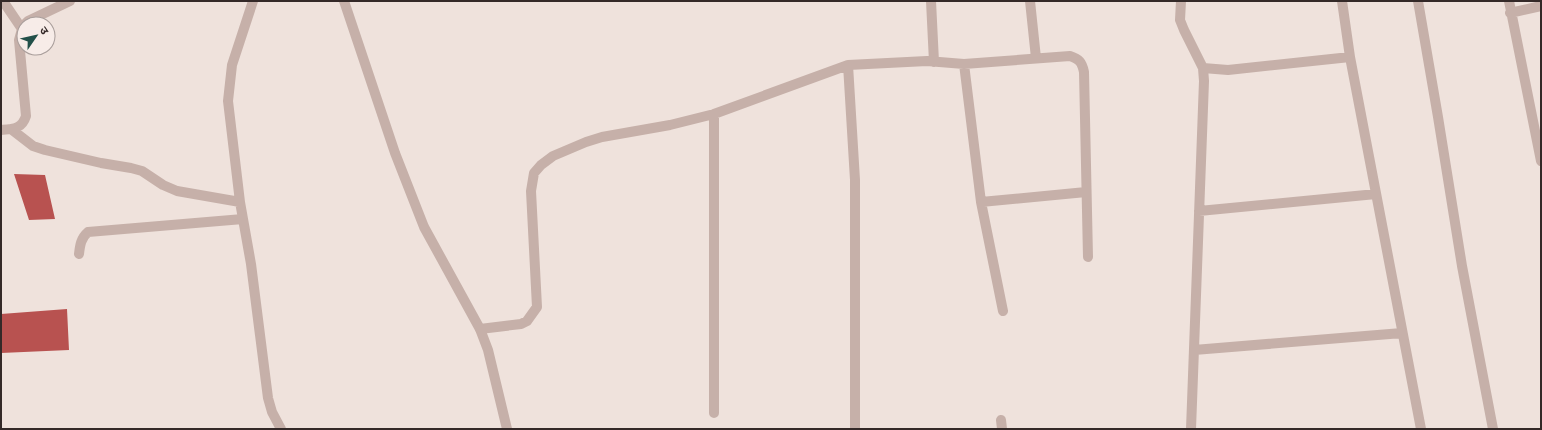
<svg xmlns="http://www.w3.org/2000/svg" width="1542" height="430" font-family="'Titillium Web','Noto Sans Devanagari',sans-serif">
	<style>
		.building { fill: #b85250 }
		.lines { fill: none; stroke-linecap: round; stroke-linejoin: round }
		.minor { stroke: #c6b0a9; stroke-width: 10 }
		.tertiary { stroke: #c6b0a9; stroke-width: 10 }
	</style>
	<rect width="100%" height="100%" fill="#efe2dc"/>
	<path class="building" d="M14,174L45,175L55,219L29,220Z
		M67,309L69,350L1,353V314Z"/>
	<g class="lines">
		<path class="minor" d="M3,1L22,29
			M253,1L232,65L228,101L240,202L251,264L268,398L272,412L281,429
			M931,1L934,62
			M1030,1L1036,58
			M1181,1L1180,20L1184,30L1203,68L1204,81L1191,429
			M1342,1L1350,57L1421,429
			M1418,1L1438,117L1462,266L1493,429
			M1509,1L1541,161
			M1510,13L1541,6
			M25,24L28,21L70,1
			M964,64L981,202
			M848,65L855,180V429
			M1203,68L1228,70L1350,57
			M11,129L33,146L45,150L101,163L131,168L142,171L163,185L177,191L240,202
			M1,130C13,129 22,129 26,116L19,40L22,29L24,26
			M1199,211L1376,194
			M79,254C80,245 81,238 88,232L243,219
			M1003,311L981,202L1086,192
			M480,329L521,324L527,321L537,307L531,191L534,173L541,165L553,156L586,142L602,137L670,125L714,114L848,65L927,61L964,64L1070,56C1079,59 1082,62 1084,72L1088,257
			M1194,350L1402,333
			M714,413V114
			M1001,420L1002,429"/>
		<path class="tertiary" d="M344,1L395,153L424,227L480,329L488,350L507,429"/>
	</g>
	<rect width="1542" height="430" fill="none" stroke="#342928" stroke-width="4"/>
	<g transform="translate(36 36) rotate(56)"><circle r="19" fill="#f7ece8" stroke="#a99e9b"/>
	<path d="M0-3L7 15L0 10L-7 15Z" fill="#225049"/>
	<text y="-6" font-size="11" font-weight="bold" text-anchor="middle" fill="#342928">उ</text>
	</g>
</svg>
